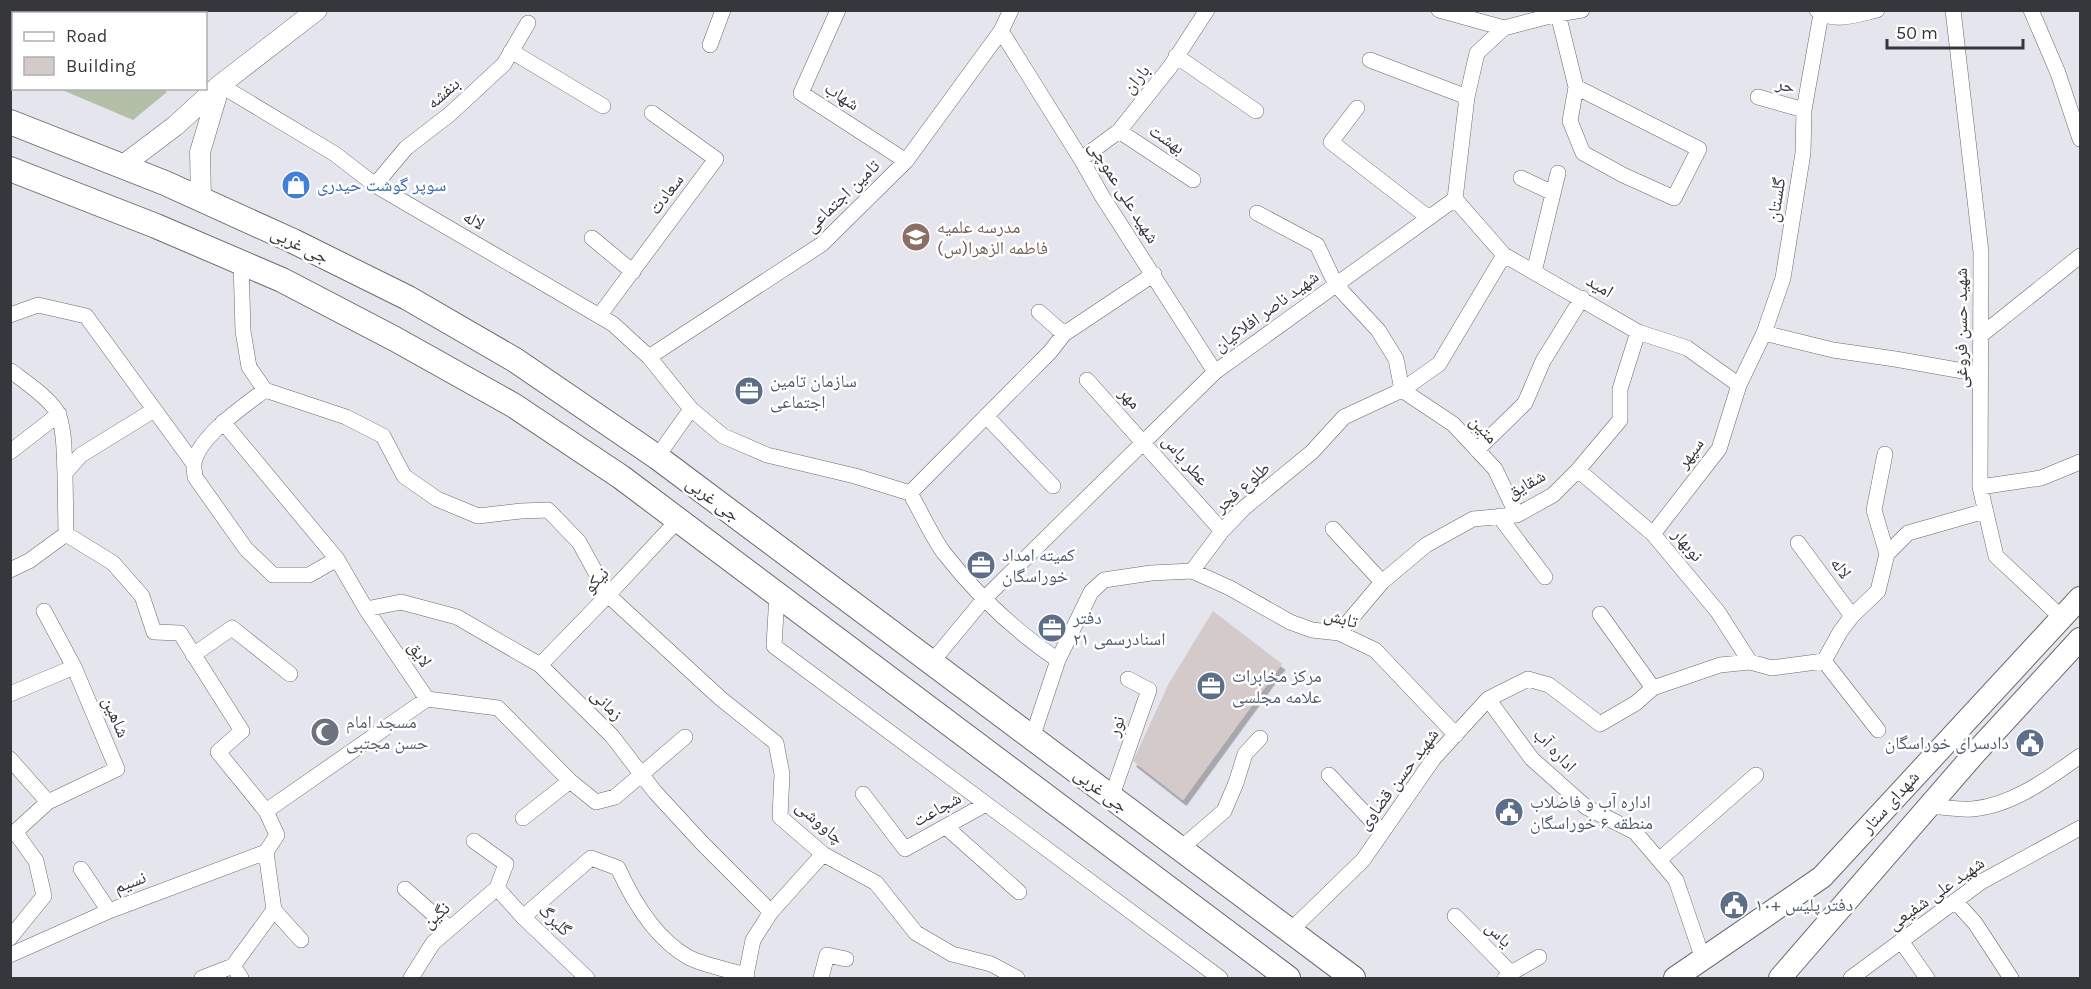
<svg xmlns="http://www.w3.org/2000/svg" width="2091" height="989" font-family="Karla,'Noto Naskh Arabic',sans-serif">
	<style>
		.green { fill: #b3c0a7 }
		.building { fill: #d4caca; filter: url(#shadow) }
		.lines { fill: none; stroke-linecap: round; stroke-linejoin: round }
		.minor-casing { stroke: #6a6b72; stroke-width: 16 }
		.tertiary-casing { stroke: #6a6b72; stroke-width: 21 }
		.secondary-casing { stroke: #6a6b72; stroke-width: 24 }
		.primary-casing { stroke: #6a6b72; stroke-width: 26 }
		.minor { stroke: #fff; stroke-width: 15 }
		.tertiary { stroke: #fff; stroke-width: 20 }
		.secondary { stroke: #fff; stroke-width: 22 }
		.primary { stroke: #fff; stroke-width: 24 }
		.labels { text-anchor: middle; stroke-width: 5; stroke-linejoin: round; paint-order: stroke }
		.street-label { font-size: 18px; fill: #36373a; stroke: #fff }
		.shop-label { font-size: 18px; fill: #366cbe; stroke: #fff; text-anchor: start }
		.education-label { font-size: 18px; fill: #785e54; stroke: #fff; text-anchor: start }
		.service-label { font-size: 18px; fill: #4e5e75; stroke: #fff; text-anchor: start }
		.worship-label { font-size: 18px; fill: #5b616d; stroke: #fff; text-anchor: start }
	</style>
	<defs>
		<filter id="shadow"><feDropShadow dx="3.5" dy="6" stdDeviation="0" flood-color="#0004"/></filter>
	</defs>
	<rect width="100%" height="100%" fill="#e4e5ed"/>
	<path class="green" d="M10,11L11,10L99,11L94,14H14L13,68L11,67Z
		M163,89L167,92L133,120L60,89Z"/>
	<path class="building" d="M1213,611L1282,664L1183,800L1133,761L1169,683Z"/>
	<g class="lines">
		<g class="minor-casing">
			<path id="minor" d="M838,10L801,93L906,161
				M1439,10L1504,28
				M1557,10L1576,87L1570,121L1583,153L1623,175L1674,198L1699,149L1576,87
				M1817,10C1832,24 1859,14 1877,10
				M1953,10L1981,252L1980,487L1996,556L2062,618
				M2031,10L2058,73L2080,139
				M1001,31L1081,159L1102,196L1215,372
				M710,45L723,10
				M511,51L603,106
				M1176,56L1256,111
				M1370,60L1467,97
				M220,85L335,154L375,185L613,324L649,357L691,409L723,436L767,455L855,476L910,493C921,512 931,535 944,553C976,594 1015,631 1058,660
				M1758,97L1804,110
				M1357,108L1331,142L1429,218
				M1119,131L1193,180
				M1081,159L1119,131L1170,67L1207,10
				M1521,178L1553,193
				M375,185L406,148L450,114L504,64L528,23
				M1455,199L1504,255L1638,332L1687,348L1739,385
				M1257,213L1317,245L1336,285L1378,330L1396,359L1402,390L1453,424L1495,469L1517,515
				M592,238L633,272
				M241,262L243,331L249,367L265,390L346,417L383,436L404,476L437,499L478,516L521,511L548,510L579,542L608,595L720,698L776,743L782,774L780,817L823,854L876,883L916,933L952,954L991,964L1017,978
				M1534,272L1558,173
				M1039,312L1064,334
				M10,315L38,305L86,316L194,464
				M599,316L716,159L652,113
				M1764,333L1833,350L1895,359L1980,374
				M1980,336L2080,256
				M649,357L822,244L906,161L1001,31L1011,10
				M11,371C24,381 54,401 59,416C65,434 64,455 65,473
				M1087,380L1222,531
				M265,390C244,406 199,436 194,463C193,467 195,473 195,477L246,549L273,575H309L337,559
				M986,416L1053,486
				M223,422L337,559L366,609L427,699L498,708L570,781L596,802L615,797L685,737
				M1477,450L1525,403L1543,361L1582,298
				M10,452L59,414
				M1885,454L1874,510L1887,554
				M657,457L691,409
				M1578,470L1653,534L1718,612L1750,662
				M1980,487L2041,478L2080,462
				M910,493L1050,352L1064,334L1154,274
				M1499,516L1545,577
				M1333,529L1382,582
				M66,534L113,563L142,596L154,632L180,633L242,731L218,752L266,811L277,835L266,852
				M1653,534L1719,449L1739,385L1764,333L1783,278L1803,153L1804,110L1821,14
				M1798,543L1852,616
				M10,570L29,561L66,534L65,473L81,455L154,410
				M1192,571L1230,588L1290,622L1312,630L1339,633L1375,650L1456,735
				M777,594L774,646L1220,978
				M366,609L401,602L457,617L540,665L612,736L655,792L702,843L771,912
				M44,611L74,667L117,769L48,802
				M1600,614L1653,688
				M1339,633L1382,582L1426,545L1473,519L1517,515L1553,495L1578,470L1620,420V389L1638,332
				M193,655L232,628L290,674
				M1824,661L1878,730
				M931,663L984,599L1215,372L1455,199L1467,97L1477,53L1504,28L1558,14L1582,10
				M540,665L608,595L678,520
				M10,694L74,667
				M1488,699L1532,759L1586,807L1635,832L1676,880L1703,959
				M1032,738L1058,660L1091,592L1104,580L1151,573L1192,571L1222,531L1244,508L1312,452L1344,417L1402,390L1439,364L1504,255
				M10,759L48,802L15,832L36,861L44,896L10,938
				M1329,775L1382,832
				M863,794L905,849L986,804
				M1111,798L1149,690L1128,679
				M1929,806C1943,807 1958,810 1972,809C2012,806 2049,778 2080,756
				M266,811L427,699
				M523,818L570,781
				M946,827L1019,892
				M1180,849L1224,811L1236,783L1245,754L1260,738
				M1659,860L1756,775
				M81,869L109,911
				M497,888L523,917L587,978
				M405,889L449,928
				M1955,901L1975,923L2011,978
				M274,910L301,940
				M1455,916L1511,973L1505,978
				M523,917L591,858L618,868C633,901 656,939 688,957C702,965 730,970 746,975
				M1290,931L1363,860L1434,758L1488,699L1528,679L1549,685L1600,724L1636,703L1653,688L1720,665L1750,662L1772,668L1824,661L1840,632L1852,616L1878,591L1887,554L1908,533L1985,511
				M1901,941L1927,978
				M10,955L109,911L266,852
				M1511,973L1539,957
				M202,978L233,966
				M241,978L233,966L274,910L266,852
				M411,978L433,943L497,888L506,864L474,841
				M747,978L746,975L753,940L771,912L823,854
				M821,978L827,955L846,959
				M1851,978L1981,882L2080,828"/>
		</g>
		<g class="tertiary-casing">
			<path id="tertiary" d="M122,166L175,126L220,85L317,10
				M201,199L200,152L220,85"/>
		</g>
		<g class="secondary-casing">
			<path id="secondary" d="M1675,978L1822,877L2080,598
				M1780,978L1976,752L2080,639"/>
		</g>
		<g class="primary-casing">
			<path id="primary" d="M10,122L165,183L293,241L408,298L515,360L657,457L1353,978
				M10,169L156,226L282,280L395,339L513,405L621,477L1288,978"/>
		</g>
		<use href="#minor" class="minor"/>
		<use href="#tertiary" class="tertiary"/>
		<use href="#secondary" class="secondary"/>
		<use href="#primary" class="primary"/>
	</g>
	<defs>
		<g id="shop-disc" transform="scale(1.5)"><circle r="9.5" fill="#3f7fe0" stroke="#fff"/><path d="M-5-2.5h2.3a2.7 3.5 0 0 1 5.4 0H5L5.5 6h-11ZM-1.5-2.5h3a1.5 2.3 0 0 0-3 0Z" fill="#fff"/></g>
		<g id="school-disc" transform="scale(1.5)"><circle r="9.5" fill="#8d6e63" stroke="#fff"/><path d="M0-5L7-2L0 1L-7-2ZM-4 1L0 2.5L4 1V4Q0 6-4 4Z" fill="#fff"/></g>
		<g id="office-disc" transform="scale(1.5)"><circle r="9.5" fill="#5c6f8a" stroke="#fff"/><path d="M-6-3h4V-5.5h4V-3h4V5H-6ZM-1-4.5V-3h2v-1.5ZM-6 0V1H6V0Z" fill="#fff"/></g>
		<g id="mosque-disc" transform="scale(1.5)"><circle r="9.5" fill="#6b7280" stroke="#fff"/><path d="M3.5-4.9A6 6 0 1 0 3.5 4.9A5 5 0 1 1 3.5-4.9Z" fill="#fff"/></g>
		<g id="civic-disc" transform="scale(1.5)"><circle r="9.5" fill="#5c6f8a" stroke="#fff"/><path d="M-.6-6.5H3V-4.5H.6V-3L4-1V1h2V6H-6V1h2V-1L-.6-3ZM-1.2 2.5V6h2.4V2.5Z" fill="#fff"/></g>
	</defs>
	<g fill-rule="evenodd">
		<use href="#shop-disc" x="296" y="185"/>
		<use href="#school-disc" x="916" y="237"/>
		<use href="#office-disc" x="749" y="391"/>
		<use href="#office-disc" x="981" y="565"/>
		<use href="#office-disc" x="1052" y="628"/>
		<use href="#office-disc" x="1211" y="686"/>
		<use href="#mosque-disc" x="325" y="732"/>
		<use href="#civic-disc" x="2030" y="743"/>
		<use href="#civic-disc" x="1509" y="812"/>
		<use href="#civic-disc" x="1734" y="905"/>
	</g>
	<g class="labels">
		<g class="street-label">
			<text transform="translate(1136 79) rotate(-51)" y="6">باران</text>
			<text transform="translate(1786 85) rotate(16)" y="6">حر</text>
			<text transform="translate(443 93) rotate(-41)" y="6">بنفشه</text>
			<text transform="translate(842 96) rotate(33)" y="6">شهاب</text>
			<text transform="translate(1167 139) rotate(34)" y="6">بهشت</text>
			<text transform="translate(1124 192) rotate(58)" y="6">شهید علی عموچی</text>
			<text transform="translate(666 194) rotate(-53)" y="6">سعادت</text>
			<text transform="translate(842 196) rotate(-44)" y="6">تامین اجتماعی</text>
			<text transform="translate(1776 200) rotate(-81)" y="6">گلستان</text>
			<text transform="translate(474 220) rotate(30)" y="6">لاله</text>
			<text transform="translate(300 245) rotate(26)" y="6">جی غربی</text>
			<text transform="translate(1600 286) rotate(31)" y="6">امید</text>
			<text transform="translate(1266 311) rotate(-36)" y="6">شهید ناصر افلاکیان</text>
			<text transform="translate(1961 328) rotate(-90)" y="6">شهید حسن فروغی</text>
			<text transform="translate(1130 398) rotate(47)" y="6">مهر</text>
			<text transform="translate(1484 429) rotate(47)" y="6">متین</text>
			<text transform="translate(1690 453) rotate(-54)" y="6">سپهر</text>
			<text transform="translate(1186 460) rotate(49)" y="6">عطر یاس</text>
			<text transform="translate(1526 484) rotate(-29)" y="6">شقایق</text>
			<text transform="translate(1242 487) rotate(-41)" y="6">طلوع فجر</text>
			<text transform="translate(713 499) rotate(37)" y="6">جی غربی</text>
			<text transform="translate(1688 545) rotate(50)" y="6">نوبهار</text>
			<text transform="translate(1841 568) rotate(53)" y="6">لاله</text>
			<text transform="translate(596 580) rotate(-47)" y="6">نیکو</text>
			<text transform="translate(1341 618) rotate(15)" y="6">تابش</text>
			<text transform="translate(420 654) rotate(56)" y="6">لایق</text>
			<text transform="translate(607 704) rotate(45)" y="6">زمانی</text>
			<text transform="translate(116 717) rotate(67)" y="6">شاهین</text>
			<text transform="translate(1116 726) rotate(-71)" y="6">نور</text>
			<text transform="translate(1555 750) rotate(46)" y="6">اداره آب</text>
			<text transform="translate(1398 779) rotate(-53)" y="6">شهید حسن قضاوی</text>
			<text transform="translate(1101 790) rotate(37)" y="6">جی غربی</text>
			<text transform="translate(1890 802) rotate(-48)" y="6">شهدای ستار</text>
			<text transform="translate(937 809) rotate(-29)" y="6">شجاعت</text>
			<text transform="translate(820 822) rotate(41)" y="6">چاووشی</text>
			<text transform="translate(130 882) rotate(-21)" y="6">نسیم</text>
			<text transform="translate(1936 893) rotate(-35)" y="6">شهید علی شفیعی</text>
			<text transform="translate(436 915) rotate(-42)" y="6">نگین</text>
			<text transform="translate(555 920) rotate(44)" y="6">گلبرگ</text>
			<text transform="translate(1499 934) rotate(45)" y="6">یاس</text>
		</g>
		<g class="shop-label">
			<text x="317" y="191">سوپر گوشت حیدری</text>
		</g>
		<g class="education-label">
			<text x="937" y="233">مدرسه علمیه<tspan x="937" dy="21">فاطمه الزهرا(س)</tspan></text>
		</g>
		<g class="service-label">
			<text x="770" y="387">سازمان تامین<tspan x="770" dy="21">اجتماعی</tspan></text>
			<text x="1002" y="561">کمیته امداد<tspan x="1002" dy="21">خوراسگان</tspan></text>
			<text x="1073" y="624">دفتر<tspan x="1073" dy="21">اسنادرسمی ۲۱</tspan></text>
			<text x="1232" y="682">مرکز مخابرات<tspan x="1232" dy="21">علامه مجلسی</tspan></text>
			<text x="2009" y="749" text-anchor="end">دادسرای خوراسگان</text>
			<text x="1530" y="808">اداره آب و فاضلاب<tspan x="1530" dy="21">منطقه ۶ خوراسگان</tspan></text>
			<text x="1755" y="911">دفتر پلیس +۱۰</text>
		</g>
		<g class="worship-label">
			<text x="346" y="728">مسجد امام<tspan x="346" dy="21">حسن مجتبی</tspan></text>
		</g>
	</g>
	<rect width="2091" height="989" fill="none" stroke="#36373a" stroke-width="24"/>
	<rect x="12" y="12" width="195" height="78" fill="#ffffff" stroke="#afafb0" stroke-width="1.5"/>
	<rect x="24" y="32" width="30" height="9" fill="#ffffff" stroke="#afafb0" stroke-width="1.5"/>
	<text x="66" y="42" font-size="18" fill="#36373a">Road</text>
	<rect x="24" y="57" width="30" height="18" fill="#d4caca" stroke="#afafb0" stroke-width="1.5"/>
	<text x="66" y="72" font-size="18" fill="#36373a">Building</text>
	<path d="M1887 39v9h136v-9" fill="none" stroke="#36373a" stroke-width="3"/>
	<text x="1896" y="39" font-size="18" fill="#36373a" stroke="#ffffff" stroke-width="4.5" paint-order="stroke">50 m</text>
</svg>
